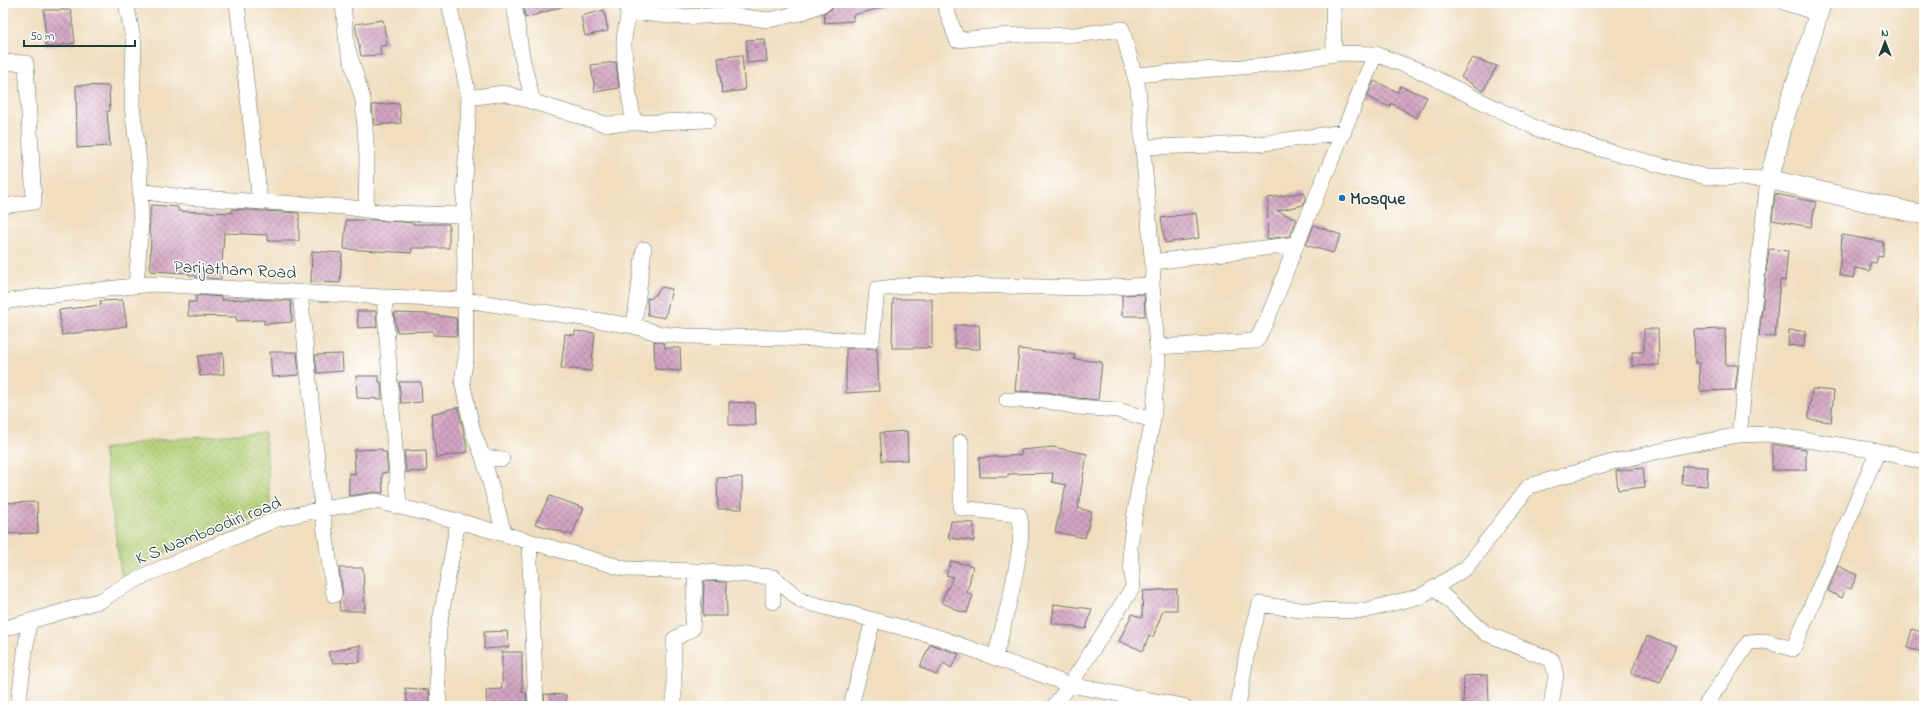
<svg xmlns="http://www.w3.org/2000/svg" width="1927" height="709" font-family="'Indie Flower',sans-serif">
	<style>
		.park { fill: url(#park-dots); stroke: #698654 }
		.building { fill: url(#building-cross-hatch) }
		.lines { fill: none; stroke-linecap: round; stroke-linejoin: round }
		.minor-casing { stroke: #687565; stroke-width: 16 }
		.major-casing { stroke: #687565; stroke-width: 20 }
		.minor { stroke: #fff; stroke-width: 15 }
		.major { stroke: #fff; stroke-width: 19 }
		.poi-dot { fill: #1f6fb2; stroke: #fff; stroke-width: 1.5 }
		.labels { text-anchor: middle; stroke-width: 3; stroke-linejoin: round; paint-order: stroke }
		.poi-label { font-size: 18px; font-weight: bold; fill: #1f3d34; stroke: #fff; text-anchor: start }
		.street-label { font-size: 18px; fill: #1f3d34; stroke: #fff }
	</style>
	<defs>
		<pattern id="park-dots" width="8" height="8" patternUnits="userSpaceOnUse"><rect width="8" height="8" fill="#b3ce75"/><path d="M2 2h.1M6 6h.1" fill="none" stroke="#91a861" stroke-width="1.8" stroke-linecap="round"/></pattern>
		<pattern id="building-cross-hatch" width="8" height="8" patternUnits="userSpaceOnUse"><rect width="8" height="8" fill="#d3a5c2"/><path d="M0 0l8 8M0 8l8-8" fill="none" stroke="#ab889e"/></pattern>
	</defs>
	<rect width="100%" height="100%" fill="#fff"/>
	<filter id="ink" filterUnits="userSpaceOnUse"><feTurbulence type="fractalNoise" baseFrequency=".025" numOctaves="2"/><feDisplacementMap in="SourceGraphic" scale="8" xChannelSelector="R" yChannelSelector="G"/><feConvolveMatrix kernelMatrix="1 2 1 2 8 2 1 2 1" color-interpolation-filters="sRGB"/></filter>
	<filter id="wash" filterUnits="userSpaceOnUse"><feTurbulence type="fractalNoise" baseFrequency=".012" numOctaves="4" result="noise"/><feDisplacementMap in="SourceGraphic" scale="16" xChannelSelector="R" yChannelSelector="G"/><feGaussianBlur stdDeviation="0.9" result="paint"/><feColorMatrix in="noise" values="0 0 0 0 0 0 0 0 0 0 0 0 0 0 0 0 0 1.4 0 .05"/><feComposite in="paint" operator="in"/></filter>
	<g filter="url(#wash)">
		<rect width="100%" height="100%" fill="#f0debf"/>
		<path class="park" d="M265,432L271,512L158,555L122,579L103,449L147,441Z"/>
		<g id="blocks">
			<path class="building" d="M523,3H564V6L525,18Z
				M834,3H884L885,7L853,15V21L825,23L824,13L832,9Z
				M44,10H71L75,43L46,47Z
				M604,10L608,31L585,36L581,16Z
				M383,20L387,45L380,46L381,55L361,56L355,24Z
				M765,39L767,61L747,63L746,40Z
				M742,55L745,90L722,93L718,58Z
				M1472,58L1497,66L1483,91L1461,77Z
				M616,62L619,88L595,92L591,65Z
				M1374,81L1398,92L1400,86L1427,97L1417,118L1391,103L1390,107L1367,97Z
				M76,85L109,86L110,111H107L110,146L77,148Z
				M399,103L401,123L374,125L372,105Z
				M1304,192L1306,199L1303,205L1277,211L1297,219L1290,236L1267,239L1268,198Z
				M1775,194L1816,202L1811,227L1772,220Z
				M151,205L178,207V211L232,213V209L299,213V241H268V235L224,233L221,279L196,277V276L189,275V273L150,271L151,234H149Z
				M1196,213L1199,238L1165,243L1161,218Z
				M346,220H375L413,223V224H449V248H412L411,253L344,249Z
				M1314,225L1341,235L1333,253L1306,245Z
				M1842,235L1883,242V257L1878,256L1876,263L1870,262V271L1855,268L1853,278L1839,275Z
				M1769,249L1788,251L1785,281L1780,280L1775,337L1759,336Z
				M312,251L342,253L340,283L311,282Z
				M662,287L672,289L665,318L648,315L647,298L651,299Z
				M1144,294L1145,316H1122V295Z
				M196,295L222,297V300L253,299L291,301L292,322L264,324V320L237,321L236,317L188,316V302H196Z
				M893,299H932V348H892Z
				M123,300L127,326L62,335L59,310L101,305L100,301Z
				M357,311H376L377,327L358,328Z
				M394,313L427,314L456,318L457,336L433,335V331L397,332Z
				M955,325H979L980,349L955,348Z
				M1644,329H1658L1659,365L1632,366V352H1644Z
				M1725,329L1726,365H1738L1735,390L1700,391L1699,363H1695L1694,330Z
				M1789,330L1805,331L1804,347L1788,345Z
				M575,331L595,333L591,371L561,368L565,334L575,335Z
				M654,341L664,343L665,348H680L681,371L655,369Z
				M877,348L879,391L846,393V349Z
				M1019,349L1075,355L1074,359L1102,362L1098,400L1078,398L1047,392L1015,391Z
				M270,352H297L299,375L272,377Z
				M223,353L224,374L200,376L198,356Z
				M342,354L343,371L317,373L315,355Z
				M356,376H379V382H381L382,399L357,398Z
				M399,382H421L422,402L401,403Z
				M1812,389L1834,391L1831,422L1808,419Z
				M729,402L755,403L756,425H729Z
				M458,407L468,452L436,458L431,414Z
				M907,431L908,460L882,461L880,433Z
				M1772,444L1806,449V470H1772Z
				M1053,447L1087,454L1078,508L1092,512L1085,538L1055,532L1066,485L1052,482L1053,473L1008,474V477H980L979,458L1021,455V450Z
				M382,449V452H386L388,472L382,473L383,493L375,492L349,496V473L355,474L354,450Z
				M426,450L427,471L406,472L404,451Z
				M1683,466L1708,467L1707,486L1682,484Z
				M1643,468L1645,487L1618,490L1616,471Z
				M742,477V509H718L717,478Z
				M550,496L584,508L572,535L535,524Z
				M37,502L38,533L3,534V503Z
				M951,521L974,523V541L948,538Z
				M951,561L973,566L967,593L973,595L967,613L959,611L941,602L953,577L946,575Z
				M1838,566L1857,575L1851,589L1846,587L1842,598L1828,591Z
				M339,568H363L365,611H340L339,602L343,594Z
				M704,581L726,582L727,616H703Z
				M1177,589V610H1163L1153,637L1149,636L1143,651L1119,641L1132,614L1142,618L1143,591Z
				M1054,604L1092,609L1086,629L1052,623Z
				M1912,629L1924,633V652L1907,648Z
				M507,631L509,647L484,649V632Z
				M1647,636L1676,646L1660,683L1631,673Z
				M930,644L959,654L951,668L944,663L936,675L920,667Z
				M360,645V662L333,663L328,652Z
				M502,652H522V692L526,693L527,704L487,706L486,690L502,689Z
				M1488,675L1489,706H1463L1464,676Z
				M405,688L429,690L430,706H408Z
				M544,694L566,695V706H545Z"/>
		</g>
	</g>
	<g filter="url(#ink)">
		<use href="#blocks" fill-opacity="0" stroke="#687565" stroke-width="1"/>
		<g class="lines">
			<g class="minor-casing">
				<path id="minor" d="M126,3L134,43L132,106L139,161L141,223L136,286
					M237,3L260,202
					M343,3L347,46L363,100L367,157L366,210
					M449,3L469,98L464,200L466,358L462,381L473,432L483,457L504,533
					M514,3L522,57L533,102
					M944,3L957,40L1009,35H1075L1122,29L1138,88L1153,269L1152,285L1158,361L1153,420L1138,492L1130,547L1133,587L1070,685L1054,706
					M1333,3L1334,54
					M1786,3L1819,14
					M629,12L682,17L728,15L769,20L800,13L825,3
					M3,62L26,63L34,202L3,206
					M1135,75L1268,65L1340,53L1375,54L1418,70L1540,130L1614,153L1706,177L1768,179L1739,435
					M469,98L504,93L605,124L634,123C629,96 624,69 624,42C624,28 631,18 626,3
					M634,123L708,120
					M1144,147L1258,144L1344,132
					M140,191L182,197L345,207L389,213L465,215
					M1153,262L1296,244
					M300,292L322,509L334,595
					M384,297L399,506
					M3,302L36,297L152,284L384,297L466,300L634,326L661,334L685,336L872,340L877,289L921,284L1087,288L1152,285
					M634,326L644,249
					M1157,347L1256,341C1274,310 1283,276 1297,243C1323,180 1350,117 1375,54
					M1007,400L1047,401L1077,407L1117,410L1153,420
					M961,442V508L1019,515C1028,539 1002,630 995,657
					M483,457L502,459
					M529,541L536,706
					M773,577V602
					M1435,588L1485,633L1552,660L1556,675L1551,706
					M3,629L102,600L115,591L148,574L277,519L322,509L376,501L458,521L626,569L696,571L773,577L802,601L938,637L1070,685L1183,706
					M18,706L29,622
					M439,706L437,675L439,627L458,521
					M674,706V639L692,629L696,571
					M851,706L873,620
					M1238,706L1247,652L1260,604L1300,610L1363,611L1421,596L1466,568L1529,486L1609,463L1681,446L1739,435L1768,434L1878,451L1924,462
					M1705,706L1749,642L1765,641L1793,649L1878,451"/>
			</g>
			<g class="major-casing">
				<path id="major" d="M1821,3C1812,42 1796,79 1785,117C1779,137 1777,159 1768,179L1924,215"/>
			</g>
			<use href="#minor" class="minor"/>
			<use href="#major" class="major"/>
		</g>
	</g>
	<circle class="poi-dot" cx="1342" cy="198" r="4"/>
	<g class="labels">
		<g class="poi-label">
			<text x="1350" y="204">Mosque</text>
		</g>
		<g class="street-label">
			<text transform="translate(235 269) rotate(3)" y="6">Parijatham Road</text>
			<text transform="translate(208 530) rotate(-22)" y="6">K S Namboodiri road</text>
		</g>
	</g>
	<rect width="1927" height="709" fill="none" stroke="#fff" stroke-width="16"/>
	<g transform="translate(1885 42)" stroke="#ffffff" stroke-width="3" paint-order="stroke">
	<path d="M0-3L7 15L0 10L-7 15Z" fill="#1f3d34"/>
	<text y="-6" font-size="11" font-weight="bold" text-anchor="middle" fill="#1f3d34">N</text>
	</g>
	<path d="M24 40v6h111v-6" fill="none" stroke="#1f3d34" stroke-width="2"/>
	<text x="30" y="40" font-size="12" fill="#1f3d34" stroke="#ffffff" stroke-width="3" paint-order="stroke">50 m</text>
</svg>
